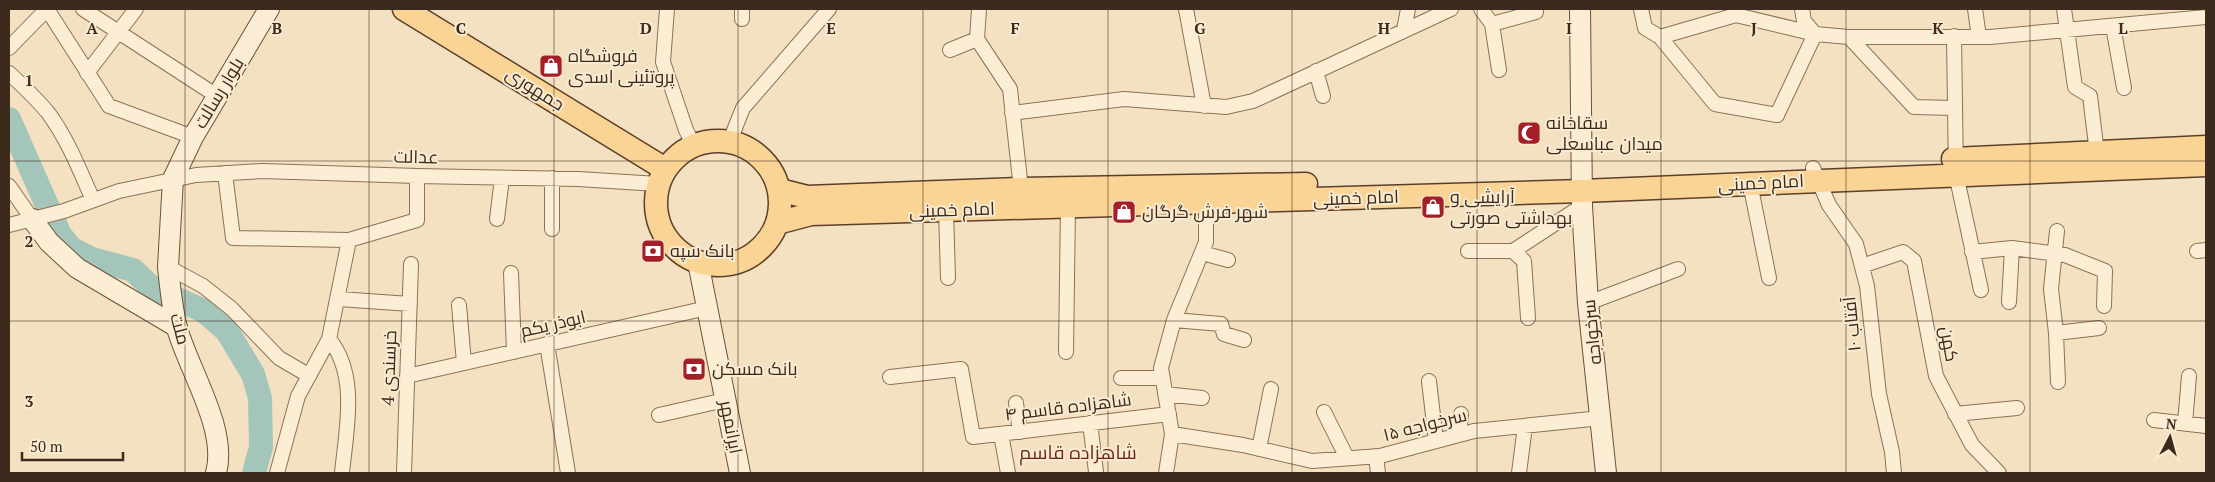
<svg xmlns="http://www.w3.org/2000/svg" width="2215" height="482" font-family="'PT Serif',Cairo,serif">
	<style>
		.lines { fill: none; stroke-linecap: round; stroke-linejoin: round }
		.river { stroke: #a4c5b9; stroke-width: 24 }
		.street-casing { stroke: #8e7156; stroke-width: 16 }
		.secondary-casing { stroke: #705139; stroke-width: 22 }
		.primary-casing { stroke: #5c3f2b; stroke-width: 25 }
		.street { stroke: #fceed5; stroke-width: 14 }
		.secondary { stroke: #fceed5; stroke-width: 20 }
		.primary { stroke: #fad494; stroke-width: 22 }
		.grid { fill: none; stroke: #3c2a1c; stroke-width: 1; stroke-opacity: 0.55 }
		.labels { text-anchor: middle; stroke-width: 4; stroke-linejoin: round; paint-order: stroke }
		.poi-label { font-size: 18px; fill: #3c2a1c; stroke: #f9ebd1; text-anchor: start }
		.street-label { font-size: 18px; fill: #3c2a1c; stroke: #f9ebd1 }
		.neighbourhood-label { font-size: 19px; fill: #6e2316; stroke: #f9ebd1 }
		.grid-label { font-size: 16px; text-anchor: middle; font-weight: bold; fill: #3c2a1c; stroke: #f9ebd1; stroke-width: 4; stroke-linejoin: round; paint-order: stroke }
	</style>
	<rect width="100%" height="100%" fill="#f3e1c1"/>
	<g class="lines">
		<path class="river" d="M9,119L60,235L72,249L92,259L133,270L152,288L204,311L227,331L253,374L260,398L261,447L254,473"/>
		<g class="street-casing">
			<path id="street" d="M47,9L109,106L193,137
				M83,9L217,96
				M667,9L663,62L686,130L694,146
				M979,9L977,39L1010,89L1021,189
				M1186,9L1204,106
				M1481,9L1492,24L1499,70
				M1641,9L1645,28L1660,37L1715,104L1777,115L1815,34
				M1802,9L1804,21L1815,34
				M1975,9L1979,37
				M2064,9L2075,87L2090,96L2097,153
				M742,19V9
				M1492,24L1536,12
				M2113,26L2124,88
				M1404,30L1408,9
				M1954,36L1956,174L1981,290
				M1660,37L1736,15L1815,34L1849,37H1990L2206,17
				M1849,37L1914,107L1954,108
				M9,48L47,9
				M950,50L977,39
				M1316,71L1323,96
				M9,73C23,86 37,99 49,114C68,140 80,171 93,200
				M87,73L136,9
				M1012,113L1124,99L1226,107L1253,101L1451,9
				M729,143L743,108L829,9
				M1813,168L1829,205L1856,244L1867,286L1879,394L1892,452L1894,473
				M225,173L233,238L349,240L417,220V176
				M552,178V229
				M1750,183L1769,278
				M9,186L32,219
				M946,210L948,278
				M497,219L502,178
				M9,225L64,211L119,191L196,175L262,171L417,176L578,179L658,184
				M2057,231L2051,289L2056,333L2058,382
				M1468,251H1513L1582,206
				M1513,251L1524,261L1528,318
				M2197,251L2206,250
				M1972,252L2012,248L2065,255L2105,271L2104,306
				M1202,253L1228,260
				M1862,266L1903,252L1914,261L1936,376L1972,445L1999,473
				M168,267L203,286L232,309L279,358L308,375
				M511,273L514,352
				M339,299L410,304
				M2009,302L2012,248
				M1588,303L1678,269
				M459,305L464,363
				M1174,320L1221,324L1224,334L1244,340
				M2056,333L2099,328
				M329,339C359,375 346,431 342,473
				M547,344L568,473
				M1066,352L1068,206
				M407,376L707,308
				M890,377L961,369L973,437L1169,414
				M1121,378H1163
				M1429,381L1436,441
				M1165,394L1202,398
				M1016,403L1020,432
				M1324,412L1347,458
				M1955,414L2017,408
				M659,415L725,400
				M2154,420L2206,426
				M1090,423L1096,472
				M2185,423L2189,376
				M1001,434L1008,473
				M1172,434L1243,445L1312,461L1380,456L1474,431L1601,418
				M1459,435L1461,414
				M1259,449L1271,389
				M1376,456L1378,473
				M277,473L298,396L329,339L349,240
				M404,473L411,264
				M1166,473L1172,434L1161,368L1174,320L1206,242V203
				M1519,473L1525,426"/>
		</g>
		<g class="secondary-casing">
			<path id="secondary" d="M1580,9L1582,206L1588,303L1606,473
				M32,219L49,242L77,268L177,327
				M698,262L740,473
				M216,473C228,429 189,371 177,328C172,308 170,287 168,267L173,179L193,137L269,9"/>
		</g>
		<g class="primary-casing">
			<path id="primary" d="M404,9L665,169
				M656 203a62 62 0 1 1 124 0a62 62 0 1 1-124 0Z
				M1953,159L2206,147
				M779,190L807,197L1021,189L1306,184
				M777,223L811,214L1582,191L2206,165"/>
		</g>
		<use href="#street" class="street"/>
		<use href="#secondary" class="secondary"/>
		<use href="#primary" class="primary"/>
	</g>
	<path class="grid" d="M185,9V473M369,9V473M554,9V473M738,9V473M923,9V473M1108,9V473M1292,9V473M1477,9V473M1661,9V473M1846,9V473M2030,9V473M9,161H2206M9,321H2206"/>
	<defs>
		<g id="shop-square" transform="scale(1.25)"><rect x="-9" y="-9" width="18" height="18" rx="4" fill="#a41f28" stroke="#f9ebd1"/><path d="M-5-2.5h2.3a2.7 3.5 0 0 1 5.4 0H5L5.5 6h-11ZM-1.5-2.5h3a1.5 2.3 0 0 0-3 0Z" fill="#fff"/></g>
		<g id="mosque-square" transform="scale(1.25)"><rect x="-9" y="-9" width="18" height="18" rx="4" fill="#a41f28" stroke="#f9ebd1"/><path d="M3.5-4.9A6 6 0 1 0 3.5 4.9A5 5 0 1 1 3.5-4.9Z" fill="#fff"/></g>
		<g id="bank-square" transform="scale(1.25)"><rect x="-9" y="-9" width="18" height="18" rx="4" fill="#a41f28" stroke="#f9ebd1"/><path d="M-6-4H6V4H-6ZM0-2.3a2.3 2.3 0 1 0 0 4.6a2.3 2.3 0 1 0 0-4.6Z" fill="#fff"/></g>
	</defs>
	<g fill-rule="evenodd">
		<use href="#shop-square" x="551" y="66"/>
		<use href="#mosque-square" x="1529" y="133"/>
		<use href="#shop-square" x="1433" y="207"/>
		<use href="#shop-square" x="1124" y="212"/>
		<use href="#bank-square" x="653" y="251"/>
		<use href="#bank-square" x="694" y="369"/>
	</g>
	<g class="labels">
		<g class="poi-label">
			<text x="568" y="62">فروشگاه<tspan x="568" dy="21">پروتئینی اسدی</tspan></text>
			<text x="1546" y="129">سقاخانه<tspan x="1546" dy="21">میدان عباسعلی</tspan></text>
			<text x="1450" y="203">آرایشی و<tspan x="1450" dy="21">بهداشتی صورتی</tspan></text>
			<text x="1142" y="218">شهر فرش گرگان</text>
			<text x="670" y="257">بانک سپه</text>
			<text x="712" y="375">بانک مسکن</text>
		</g>
		<g class="street-label">
			<text transform="translate(535 89) rotate(32)" y="6">جمهوری</text>
			<text transform="translate(219 93) rotate(-59)" y="6">بلوار رسالت</text>
			<text transform="translate(416 157) rotate(1)" y="6">عدالت</text>
			<text transform="translate(1761 183) rotate(-3)" y="6">امام خمینی</text>
			<text transform="translate(1356 198) rotate(-2)" y="6">امام خمینی</text>
			<text transform="translate(952 210) rotate(-2)" y="6">امام خمینی</text>
			<text transform="translate(553 324) rotate(-13)" y="6">ابوذر یکم</text>
			<text transform="translate(1852 324) rotate(-96)" y="6">۱۰ آفتاب</text>
			<text transform="translate(180 329) rotate(75)" y="6">ملت</text>
			<text transform="translate(1592 332) rotate(-96)" y="6">سرخواجه</text>
			<text transform="translate(1949 344) rotate(80)" y="6">کهن</text>
			<text transform="translate(389 368) rotate(-88)" y="6">خرسندی 4</text>
			<text transform="translate(1068 407) rotate(-7)" y="6">شاهزاده قاسم ۴</text>
			<text transform="translate(1425 425) rotate(-14)" y="6">سرخواجه ۱۵</text>
			<text transform="translate(731 427) rotate(79)" y="6">ایرانمهر</text>
		</g>
		<g class="neighbourhood-label">
			<text x="1078" y="459">شاهزاده قاسم</text>
		</g>
	</g>
	<g class="grid-label">
		<text x="92" y="34">A</text>
		<text x="277" y="34">B</text>
		<text x="461" y="34">C</text>
		<text x="646" y="34">D</text>
		<text x="831" y="34">E</text>
		<text x="1015" y="34">F</text>
		<text x="1200" y="34">G</text>
		<text x="1384" y="34">H</text>
		<text x="1569" y="34">I</text>
		<text x="1754" y="34">J</text>
		<text x="1938" y="34">K</text>
		<text x="2123" y="34">L</text>
		<text x="29" y="86">1</text>
		<text x="29" y="247">2</text>
		<text x="29" y="407">3</text>
	</g>
	<rect width="2215" height="482" fill="none" stroke="#3c2a1c" stroke-width="20"/>
	<g transform="translate(2170 437) rotate(6)" stroke="#f9ebd1" stroke-width="4" paint-order="stroke">
	<path d="M0-4L9 19L0 12L-9 19Z" fill="#3c2a1c"/>
	<text y="-8" font-size="14" font-weight="bold" text-anchor="middle" fill="#3c2a1c">N</text>
	</g>
	<path d="M22 452v8h101v-8" fill="none" stroke="#3c2a1c" stroke-width="2.5"/>
	<text x="30" y="452" font-size="15" fill="#3c2a1c" stroke="#f9ebd1" stroke-width="4" paint-order="stroke">50 m</text>
</svg>
